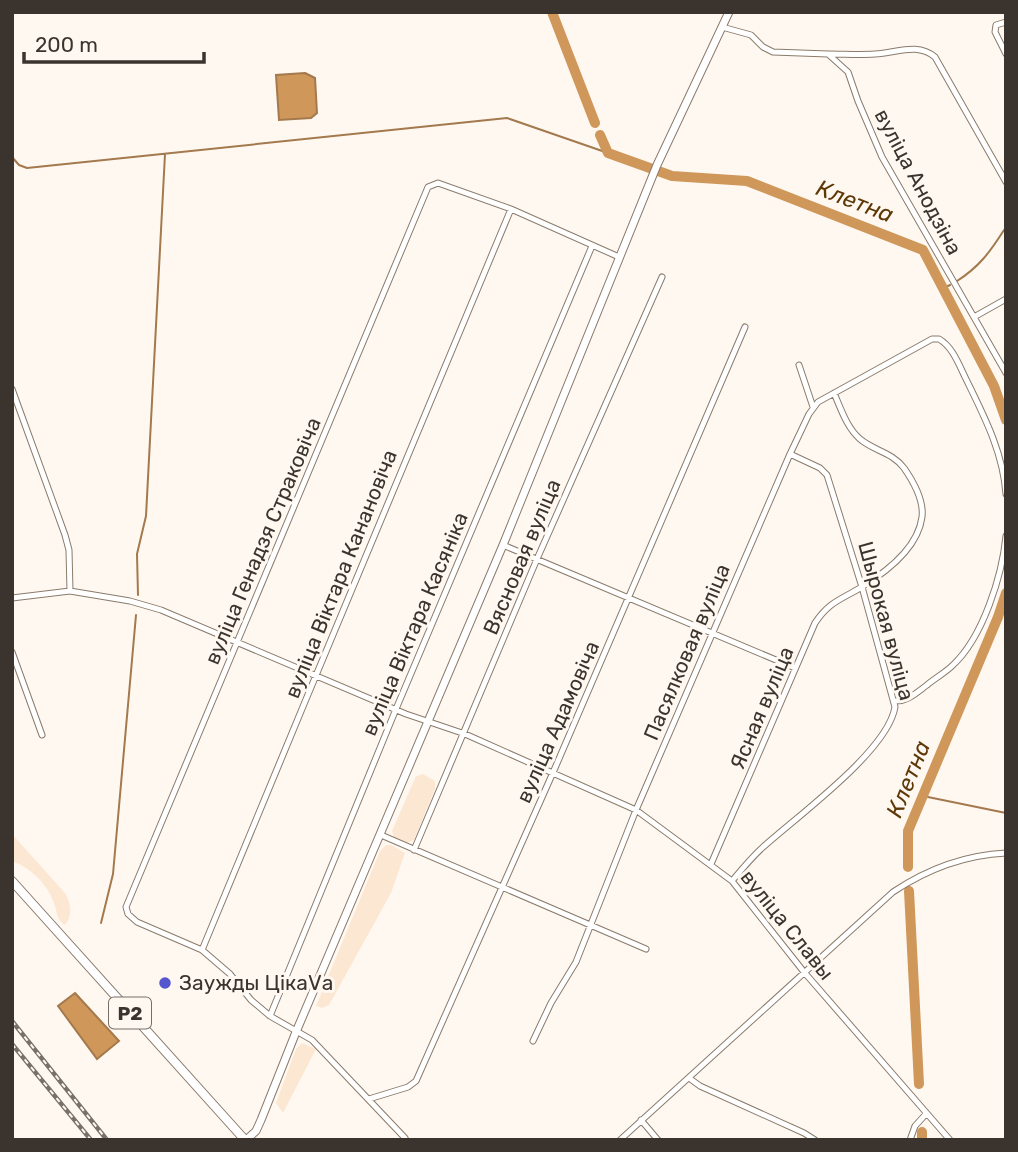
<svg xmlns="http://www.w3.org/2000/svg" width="1018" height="1152" font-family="Rubik,sans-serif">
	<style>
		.green { fill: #fce7d2 }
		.water { fill: #cf975a; stroke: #a3794d; stroke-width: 2 }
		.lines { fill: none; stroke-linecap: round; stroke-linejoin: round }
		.stream { stroke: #a3794d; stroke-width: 2 }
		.river { stroke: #cf975a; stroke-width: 10 }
		.street-casing { stroke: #8a7b6b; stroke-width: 7 }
		.secondary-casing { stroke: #8a7b6b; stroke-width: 9 }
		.primary-casing { stroke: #8a7b6b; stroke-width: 10 }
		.street { stroke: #fff; stroke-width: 5 }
		.secondary { stroke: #fff; stroke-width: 7 }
		.primary { stroke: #fff; stroke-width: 8 }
		.rail-casing { stroke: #78716a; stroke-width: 4.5 }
		.rail { stroke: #fff8f1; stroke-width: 2; stroke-dasharray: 5; stroke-linecap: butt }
		.poi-dot { fill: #5356cd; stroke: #fff8f1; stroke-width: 2.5 }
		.labels { text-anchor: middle; stroke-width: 6; stroke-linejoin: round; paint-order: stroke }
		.shield { fill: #fff8f1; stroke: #766f68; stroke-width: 2 }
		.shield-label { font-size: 19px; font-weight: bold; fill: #3b342e }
		.street-label { font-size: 21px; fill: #3b342e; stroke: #fff8f1 }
		.poi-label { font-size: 21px; fill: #3b342e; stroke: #fff8f1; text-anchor: start }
		.water-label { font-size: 23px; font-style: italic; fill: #5e3907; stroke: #fff8f1 }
	</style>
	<rect width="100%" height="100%" fill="#fff8f1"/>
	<path class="green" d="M423,774L435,781V789L414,840L407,843L394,837L392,831L416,776Z
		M12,834L65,893C71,903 73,916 65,925C56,919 58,915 55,906C49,885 31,868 12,861Z
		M386,845H391L405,853L391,893L329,1005L322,1008L316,1006L380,851Z
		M302,1043L316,1049L283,1113L276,1103L296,1049Z"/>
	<path class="water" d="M305,73L315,78L317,113L311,118L279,120L276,75Z
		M75,993L119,1041L97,1059L58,1006Z"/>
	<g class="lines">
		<path class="stream" d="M12,157L19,165L27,168L507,118L608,153
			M957,281C979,267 990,252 1004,230
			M944,288L950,285
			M138,595L137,554L146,516L165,154
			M923,796L1006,813
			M101,923L113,874L136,615"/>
		<path class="river" d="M552,12L595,123
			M600,135L608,153L672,176L747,181L923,250L994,386L1006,420
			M908,867V831L998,617L1006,593
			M909,891L919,1084
			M922,1140V1132"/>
		<g class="street-casing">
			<path id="street" d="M1006,22L996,25L995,32L1006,54
				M722,27L751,35L763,47L773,52L828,54L848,72L858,101L882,157L1006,373
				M829,54C845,54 860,55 875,54C897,53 917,42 935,57L1006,182
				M974,317L1006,299
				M799,365L813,407
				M12,389L65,535L69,550L70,591L12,598
				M503,545L795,668
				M70,591L130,601L161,610L406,714L465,734L636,810L732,881L804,972L950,1140
				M12,652L42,735
				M894,701C907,702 916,693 927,685C935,678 945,673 953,665C983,637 1002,576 1006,536
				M381,835L646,949
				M414,850L537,559L662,277
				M711,864L815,623C829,602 840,600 860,588C885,573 918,548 922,517C924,501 913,481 904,468C892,452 874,451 860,439C847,428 841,409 834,393
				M732,881C742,869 751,858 762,848C796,817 888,751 895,707L862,587L827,475L820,468L790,454
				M202,950C305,703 406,455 511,209
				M270,1016L396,709L592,246
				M533,1041L551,1003L576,962L636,810L790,454L809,414L818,402L932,339H939C953,347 959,365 966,379C984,416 1003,452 1006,494
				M689,1078L700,1086L804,1133L815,1140
				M369,1099L408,1087L416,1081L555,768L745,327
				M641,1120L658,1140
				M405,1138L312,1040L270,1016L251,1000L230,974L202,950L137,922L128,914L126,907L428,187L438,183L511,209L619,257
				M620,1140L893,892C926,870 965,855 1006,853
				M910,1140L915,1126L926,1114"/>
		</g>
		<g class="secondary-casing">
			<path id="secondary" d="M246,1140L256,1131L261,1120L296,1032L503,545L657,165L729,12"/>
		</g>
		<g class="primary-casing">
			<path id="primary" d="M12,881L245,1140"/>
		</g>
		<use href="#street" class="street"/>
		<use href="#secondary" class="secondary"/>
		<use href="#primary" class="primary"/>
		<g class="rail-casing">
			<path id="rail" d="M12,1021L107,1140
				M12,1044L91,1140"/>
		</g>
		<use href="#rail" class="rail"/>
	</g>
	<circle class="poi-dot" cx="165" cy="983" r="7"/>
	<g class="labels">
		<rect class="shield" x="109" y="997.5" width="42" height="31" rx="5"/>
		<g class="shield-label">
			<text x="130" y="1020">Р2</text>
		</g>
		<g class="street-label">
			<text transform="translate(918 182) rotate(62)" y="7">вуліца Анодзіна</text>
			<text transform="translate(263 541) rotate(-67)" y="7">вуліца Генадзя Страковіча</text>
			<text transform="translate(522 557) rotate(-67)" y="7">Вясновая вуліца</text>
			<text transform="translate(341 574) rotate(-68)" y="7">вуліца Віктара Канановіча</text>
			<text transform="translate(886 621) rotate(75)" y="7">Шырокая вуліца</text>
			<text transform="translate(415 624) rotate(-67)" y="7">вуліца Віктара Касяніка</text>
			<text transform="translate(687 652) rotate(-67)" y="7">Пасялковая вуліца</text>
			<text transform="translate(762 708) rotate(-67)" y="7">Ясная вуліца</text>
			<text transform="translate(558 722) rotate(-66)" y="7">вуліца Адамовіча</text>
			<text transform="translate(787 925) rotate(51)" y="7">вуліца Славы</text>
		</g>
		<g class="poi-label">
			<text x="179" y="990">Заужды ЦікаVа</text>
		</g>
		<g class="water-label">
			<text transform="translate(855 201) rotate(21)" y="8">Клетна</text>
			<text transform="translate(908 779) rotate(-68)" y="8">Клетна</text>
		</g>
	</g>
	<rect width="1018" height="1152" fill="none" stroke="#3b342e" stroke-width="28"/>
	<path d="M24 52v10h180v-10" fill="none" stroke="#3b342e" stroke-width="3.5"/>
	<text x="35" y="52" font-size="21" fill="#3b342e" stroke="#fff8f1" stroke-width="5" paint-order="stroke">200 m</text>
</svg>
